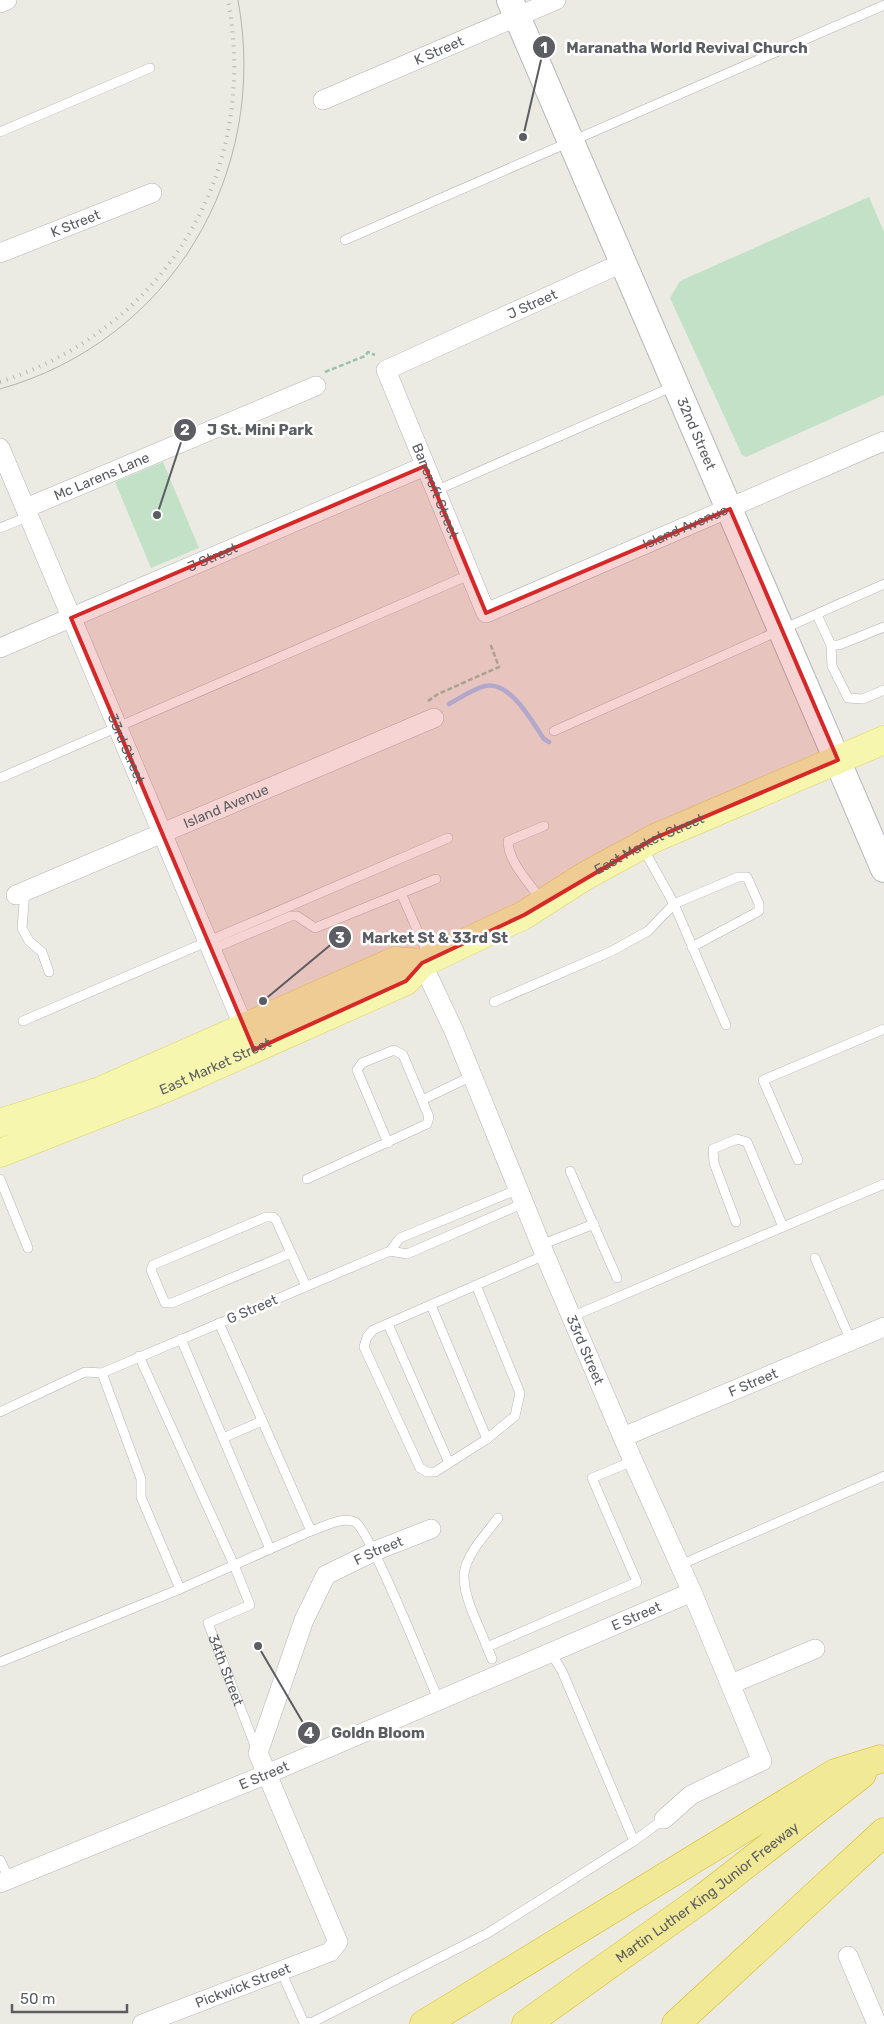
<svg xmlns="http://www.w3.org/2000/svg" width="884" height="2024" font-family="Rubik,sans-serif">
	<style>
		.green { fill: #c2e1c7 }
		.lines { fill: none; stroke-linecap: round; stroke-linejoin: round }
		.stream { stroke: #a9c8f5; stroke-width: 4.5 }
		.lane-casing { stroke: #b3b4b9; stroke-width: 10 }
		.street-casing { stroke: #b3b4b9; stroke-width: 20 }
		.secondary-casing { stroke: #b4b6bb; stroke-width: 28 }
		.primary-casing { stroke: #e2d366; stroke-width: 29 }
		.highway-casing { stroke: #d7ba18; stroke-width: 29 }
		.path { stroke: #9cc1ad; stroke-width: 2.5; stroke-dasharray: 5 2.5; stroke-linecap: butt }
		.lane { stroke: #fff; stroke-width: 9 }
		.street { stroke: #fff; stroke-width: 19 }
		.secondary { stroke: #fff; stroke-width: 26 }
		.primary { stroke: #f6f6ae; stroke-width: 28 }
		.highway { stroke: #f1e995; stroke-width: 28 }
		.tram { stroke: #b3b4b4; stroke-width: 1 }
		.rail { stroke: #b3b4b4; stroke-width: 4; stroke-dasharray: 1 6; stroke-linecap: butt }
		.marked { fill: #d62828; fill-opacity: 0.2; stroke: #d62828; stroke-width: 4; stroke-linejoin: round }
		.labels { text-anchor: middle; stroke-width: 5; stroke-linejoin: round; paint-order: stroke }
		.street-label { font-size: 14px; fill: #5b5d62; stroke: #fff }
		.leader { fill: none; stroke: #5b5d62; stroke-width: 2 }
		.callout-dot { fill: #5b5d62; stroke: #fff; stroke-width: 2 }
		.mark-label { font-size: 15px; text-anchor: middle; font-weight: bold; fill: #fff }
		.callout-label { font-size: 15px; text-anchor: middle; font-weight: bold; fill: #5b5d62; stroke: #fff; stroke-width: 5; stroke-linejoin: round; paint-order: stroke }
	</style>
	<rect width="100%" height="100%" fill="#ecebe3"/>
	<path class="green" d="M869,197L884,232V395L746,457L742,455L670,298L680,281Z
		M163,462L199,548L151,568L115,482Z"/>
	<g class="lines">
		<path class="stream" d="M449,704C460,698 473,689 485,686C511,681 532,722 544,739L549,742"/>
		<g class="lane-casing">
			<g id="lane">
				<path d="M0,132L150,68"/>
				<path d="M345,240L884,5"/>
				<path d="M435,491L674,386"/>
				<path d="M0,528L29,516"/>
				<path d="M817,615L831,645H839L884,627"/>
				<path d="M831,645L832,666L848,698L863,699L884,690"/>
				<path d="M554,731L884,584"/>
				<path d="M0,778L469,575"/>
				<path d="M643,848L674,904L726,1025"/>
				<path d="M25,891L22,928L29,941L42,952L49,972"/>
				<path d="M401,893L429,957"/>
				<path d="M542,901C531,885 508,862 508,841L544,826"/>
				<path d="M210,950L291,916H297L315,928L436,879"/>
				<path d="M494,1002L612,951L648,931L674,904L738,877H747L759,904V911L692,947"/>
				<path d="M23,1021L448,838"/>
				<path d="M388,1143L357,1070L362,1063L394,1050L403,1055L422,1100L472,1076"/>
				<path d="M798,1160L763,1080L884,1029"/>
				<path d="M570,1171L617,1278"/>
				<path d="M0,1179L28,1248"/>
				<path d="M307,1179L427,1124L429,1117L422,1100"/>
				<path d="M736,1222L714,1163L713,1149L737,1139L747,1142L783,1227"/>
				<path d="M541,1245L594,1224"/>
				<path d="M390,1251L400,1238L519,1189"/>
				<path d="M291,1253L172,1303H165L151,1270L153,1265L266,1217H273L276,1220L306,1286"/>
				<path d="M815,1258L851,1341"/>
				<path d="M476,1285L520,1393L515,1416L487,1439L435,1472H427L420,1468L364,1347L367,1337L373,1330L545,1255"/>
				<path d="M431,1305L487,1439"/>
				<path d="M571,1317L884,1184"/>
				<path d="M219,1323L311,1531C323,1527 342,1516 355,1522C370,1530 427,1674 438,1699"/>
				<path d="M388,1324L449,1463"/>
				<path d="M181,1339L270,1549"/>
				<path d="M139,1356L234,1565L311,1531"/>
				<path d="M102,1373L390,1251L407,1254L524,1203"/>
				<path id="s1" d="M0,1412L85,1372L102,1373L141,1479V1497L180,1589L234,1565L250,1605L208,1623L257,1751"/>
				<path d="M223,1438L262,1421"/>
				<path d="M680,1565L884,1476"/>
				<path d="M487,1647C479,1625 463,1598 464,1574C466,1554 487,1533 498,1518"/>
				<path d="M492,1659L487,1647L637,1582L592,1478L633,1461"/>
				<path d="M0,1662L180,1589"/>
				<path d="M634,1841L664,1819"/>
				<path d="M0,1860L9,1879"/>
				<path d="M281,1971L304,2023L313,2022L488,1933L634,1841L562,1671L551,1653"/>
			</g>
		</g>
		<g class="street-casing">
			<g id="street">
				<path d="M0,3L7,0"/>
				<path id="s2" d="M323,100L556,0"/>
				<path id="s3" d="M0,253L152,193"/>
				<path id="s4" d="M624,262L386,370L486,613L884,441"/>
				<path id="s5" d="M0,448L248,1037"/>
				<path id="s6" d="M26,508L316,386"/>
				<path id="s7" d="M0,648L425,466"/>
				<path id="s8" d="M16,895L434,718"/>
				<path id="s9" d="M422,963L454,1031L545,1255L633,1461L692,1592L762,1761L691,1795L664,1819"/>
				<path id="s10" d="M623,1437L884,1327"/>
				<path d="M731,1684L815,1649"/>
				<path id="s11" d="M0,1883L267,1774L692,1592"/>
				<path d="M848,1956L877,2024"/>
				<path id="s12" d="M142,2024L330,1952L338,1942L258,1753L304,1620L326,1575L375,1551L431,1529"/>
			</g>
		</g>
		<g class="secondary-casing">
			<g id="secondary">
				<path id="s13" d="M510,0L884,869"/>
			</g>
		</g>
		<g class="primary-casing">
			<g id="primary">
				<path d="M0,1123L100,1091L395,961L422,963"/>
				<path id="s14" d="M0,1153L166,1088L406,981L422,963L524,915L585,876L655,838L884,740"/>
			</g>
		</g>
		<g class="highway-casing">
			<g id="highway">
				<path d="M424,2024L835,1773L880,1759"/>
				<path id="s15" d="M526,2024L703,1898L862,1774"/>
				<path d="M676,2024L884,1832"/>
			</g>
		</g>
		<path class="path" d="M325,372L365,356L368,352L375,355
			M428,701L438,694L499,667L490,643"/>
		<use href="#lane" class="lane"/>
		<use href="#street" class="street"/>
		<use href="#secondary" class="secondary"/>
		<use href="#primary" class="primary"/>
		<use href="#highway" class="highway"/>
		<path class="tram" d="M0,389C171,341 270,173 238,0"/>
		<path class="rail" d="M0,382C166,328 260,172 228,0"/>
	</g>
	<path class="marked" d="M425,466L486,613L730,509L838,760L655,838L524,915L422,963L406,981L254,1050L71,618Z"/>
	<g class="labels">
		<g class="street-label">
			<text dy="5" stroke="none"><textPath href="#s2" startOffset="126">K Street</textPath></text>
			<text dy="5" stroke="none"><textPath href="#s3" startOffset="81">K Street</textPath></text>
			<text transform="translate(532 304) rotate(-24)" y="5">J Street</text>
			<text dy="5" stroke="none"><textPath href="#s13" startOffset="472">32nd Street</textPath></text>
			<text dy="5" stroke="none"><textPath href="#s6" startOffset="82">Mc Larens Lane</textPath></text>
			<text dy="5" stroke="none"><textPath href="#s4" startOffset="392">Bancroft Street</textPath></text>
			<text dy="5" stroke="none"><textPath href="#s4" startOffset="741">Island Avenue</textPath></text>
			<text dy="5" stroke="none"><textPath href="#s7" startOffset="231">J Street</textPath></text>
			<text dy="5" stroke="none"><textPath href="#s5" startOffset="326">33rd Street</textPath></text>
			<text dy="5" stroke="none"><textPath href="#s8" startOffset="228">Island Avenue</textPath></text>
			<text dy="5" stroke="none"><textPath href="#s14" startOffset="722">East Market Street</textPath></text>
			<text dy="5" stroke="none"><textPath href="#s14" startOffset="232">East Market Street</textPath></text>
			<text transform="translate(252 1309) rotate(-23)" y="5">G Street</text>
			<text dy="5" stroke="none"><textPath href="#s9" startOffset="420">33rd Street</textPath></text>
			<text dy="5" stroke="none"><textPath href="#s10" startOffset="141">F Street</textPath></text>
			<text dy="5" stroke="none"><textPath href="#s12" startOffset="668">F Street</textPath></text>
			<text dy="5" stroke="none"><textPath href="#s11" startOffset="690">E Street</textPath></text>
			<text dy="5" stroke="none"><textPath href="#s1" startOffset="540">34th Street</textPath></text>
			<text dy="5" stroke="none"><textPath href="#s11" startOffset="285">E Street</textPath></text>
			<text dy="5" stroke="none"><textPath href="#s15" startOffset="224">Martin Luther King Junior Freeway</textPath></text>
			<text dy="5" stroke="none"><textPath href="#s12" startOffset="108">Pickwick Street</textPath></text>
		</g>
	</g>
	<path class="leader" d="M523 137L544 47M157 515L185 430M263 1001L340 937M258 1646L309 1733"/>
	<g class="callout-dot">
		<circle cx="523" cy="137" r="5"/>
		<circle cx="157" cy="515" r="5"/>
		<circle cx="263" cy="1001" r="5"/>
		<circle cx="258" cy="1646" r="5"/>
		<circle cx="544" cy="47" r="12"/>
		<circle cx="185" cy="430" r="12"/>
		<circle cx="340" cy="937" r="12"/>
		<circle cx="309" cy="1733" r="12"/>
	</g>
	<g class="mark-label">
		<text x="544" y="53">1</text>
		<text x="185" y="435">2</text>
		<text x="340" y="943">3</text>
		<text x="309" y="1738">4</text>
	</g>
	<g class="callout-label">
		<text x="687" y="53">Maranatha World Revival Church</text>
		<text x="260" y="435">J St. Mini Park</text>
		<text x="435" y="943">Market St &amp; 33rd St</text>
		<text x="378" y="1738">Goldn Bloom</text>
	</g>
	<path d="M12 2004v8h115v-8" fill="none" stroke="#5b5d62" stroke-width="2.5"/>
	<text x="20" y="2004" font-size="15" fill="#5b5d62" stroke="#ffffff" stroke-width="4" paint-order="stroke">50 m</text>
</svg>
